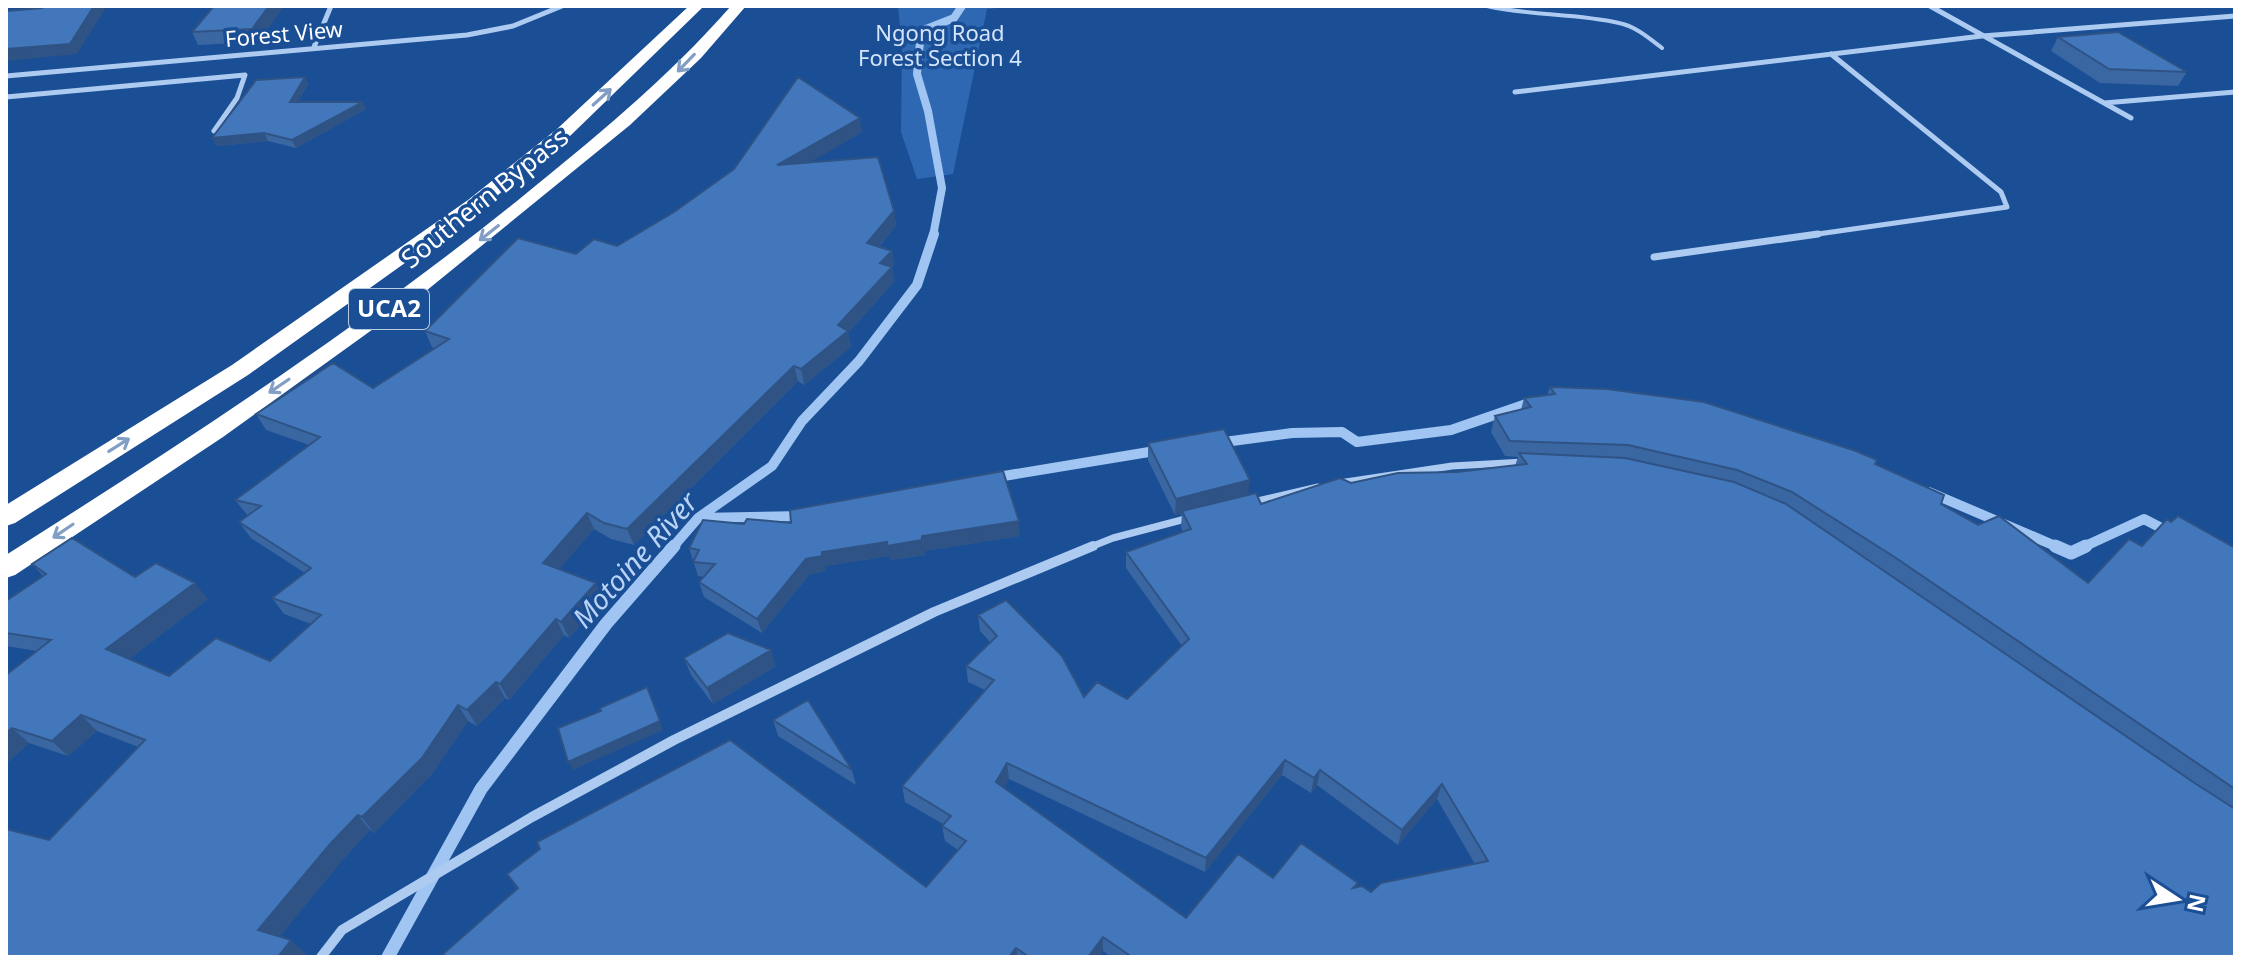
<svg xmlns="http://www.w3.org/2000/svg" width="2241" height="963" font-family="'Noto Sans',sans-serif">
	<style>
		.green { fill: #2e68b3 }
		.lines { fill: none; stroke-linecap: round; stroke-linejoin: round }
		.stream-far2 { stroke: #a0c5f2; stroke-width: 8 }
		.stream-far1 { stroke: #a0c5f2; stroke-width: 10 }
		.stream { stroke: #a0c5f2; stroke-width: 13 }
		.lane { stroke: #adcaf0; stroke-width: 4 }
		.street-far2 { stroke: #adcaf0; stroke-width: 5 }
		.street-far1 { stroke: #adcaf0; stroke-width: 7 }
		.street { stroke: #adcaf0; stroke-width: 10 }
		.highway { fill: #fff; fill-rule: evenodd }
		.wall { fill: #3a66a2; fill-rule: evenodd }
		.shaded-wall { fill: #2f5384 }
		.building { fill: #4377bc; stroke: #2f5384; stroke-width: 2; fill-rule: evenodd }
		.oneway { stroke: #819ec5 }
		.labels { text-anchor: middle; stroke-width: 7; stroke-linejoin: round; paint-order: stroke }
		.far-park-label { font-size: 22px; fill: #d4e5fb; stroke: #1a4e95 }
		.far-street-label { font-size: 22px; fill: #fff; stroke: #1a4e95 }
		.shield { fill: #1a4e95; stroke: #bacadf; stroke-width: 2 }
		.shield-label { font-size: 24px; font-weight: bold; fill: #fff }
		.street-label { font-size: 26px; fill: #fff; stroke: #1a4e95 }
		.water-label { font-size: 28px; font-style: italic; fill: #b9d4f6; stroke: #1a4e95 }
	</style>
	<rect width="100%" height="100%" fill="#1a4e95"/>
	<path class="green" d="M898,6H1017L987,9L953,174L917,179L901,132L902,46Z"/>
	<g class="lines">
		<path class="stream-far2" d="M933,236L942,188L928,111L917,74L921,31L954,18L962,6"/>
		<path class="stream-far1" d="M1217,443L1292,433L1342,432L1357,442L1451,430L1535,401
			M992,478L1161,450
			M1929,492L2060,548
			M698,518L803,516
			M672,548L698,518L772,466L802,421L859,361L917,285L934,234
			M2081,548L2144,519L2171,533"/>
		<path class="stream" d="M2055,546L2071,553L2086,546
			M388,957L481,789L606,624L674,546"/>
		<path class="lane" d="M1487,6C1530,16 1575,13 1619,23C1635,26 1649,38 1662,48"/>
		<path class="street-far2" d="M1930,6L2131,118
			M314,47L331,6
			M6,76L467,35L513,26L562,6
			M1515,92L1982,36L2235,16
			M6,97L245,75L237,98L214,131
			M2104,103L2235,92
			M1804,236L2007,207L2001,192L1831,54"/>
		<path class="street-far1" d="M1654,257L1818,234
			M1339,483L1452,466L1524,462
			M1249,503L1318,487
			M1088,548L1113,538L1189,518"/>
		<path class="street" d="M321,957L342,930L532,817L674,740L934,612L1093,546"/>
		<path class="highway" d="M689,6H704L569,137L482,208L248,375L15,523L6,526V505L232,365L468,200L557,129Z
			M731,6H746L701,58L630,125L426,291L223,437L15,575L6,578V555C181,444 355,331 517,201C592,140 667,79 731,6Z"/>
	</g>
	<path class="wall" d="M284,6L258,42L198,45L192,32Z
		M2058,37L2187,72L2178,86L2100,83L2051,51Z
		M305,77L308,84L298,102L366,109L296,148L268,141L217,146L212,138Z
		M862,132L810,162L894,211L896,226L879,247L892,251L894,266L892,268L894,282L848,333L851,347L804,385L798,381L634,545L611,539L594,529L559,569L603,599L569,638L564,635L509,700L505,698L477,726L468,721L432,774L374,833L370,830L344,858L280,936L306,954L49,840L138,747L97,731L68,756L29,743L6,764V675L37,651L6,646V601L43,576L32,564L135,577L208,599L129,659L169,676L270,661L311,624L284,614L272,598L305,573L251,538L239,522L248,516L235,500L309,445L266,430L256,414L373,388L435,348L432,347L425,331L576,254L617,246Z
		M1550,387L1875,464L1941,504L2088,583L2142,546L2235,548V957H1111L1103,951L1099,957H446L517,889L507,874L926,887L958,850L945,841L942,826L943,824L905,802L902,786L985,690L968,682L966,666L990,642L980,631L978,615L1084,697L1127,699L1182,646L1126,568V552L1183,532L1181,527L1182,514L1175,515L1148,460V443L1248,494L1261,504L1351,483L1515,466L1518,457L1505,456L1491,432L1495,416L1521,410L1524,398L1547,395ZM1282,775L1311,793L1317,785L1398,845L1437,799L1475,864L1371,892L1356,888L1358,883L1273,878L1186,918L1004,787L1009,779L1205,872Z
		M791,523L1020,536L924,551L925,555L890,560L889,556L825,566L826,571L810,574L762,633L704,597L699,582L704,577L698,576L689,548L744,524Z
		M684,658L776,666L713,704L691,675Z
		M773,720L852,770L856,785L778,736Z"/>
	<path class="shaded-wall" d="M94,6H107L77,54L6,61V49Z
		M269,6H284L258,42L252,29Z
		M305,77L308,84L294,110L290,102Z
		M363,102L366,109L296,148L292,140Z
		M860,118L862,132L780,180L777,165Z
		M264,133L268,141L217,146L212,138Z
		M894,211L896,226L869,258L867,243Z
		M892,251L894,266L892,268L894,282L848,333L851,347L804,385L801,369L838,325L880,263Z
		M794,366L798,381L634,545L627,529Z
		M1250,480L1248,497L1175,515L1176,499Z
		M587,513L594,529L551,579L543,563Z
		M1019,521L1020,536L924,551L922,536Z
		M922,540L925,555L890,560L889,556L825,566L826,571L810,574L762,633L757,619L806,559L822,552L887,542Z
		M195,583L208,599L121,665L106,649Z
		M596,583L603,599L569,638L561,622Z
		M556,619L564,635L509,700L500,684Z
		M771,650L776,666L713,704L707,688Z
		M496,682L505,698L477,726L467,710Z
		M651,696L663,730L573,770L568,762Z
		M458,705L468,721L432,774L374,833L362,817Z
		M81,715L97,731L68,756L52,741Z
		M12,728L29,743L6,764V733Z
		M1285,760L1282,775L1205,872L1206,858Z
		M1007,763L1009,779L998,797L996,782Z
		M1320,770L1317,785L1311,793L1314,778Z
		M1442,784L1437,799L1398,845L1402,830Z
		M358,815L370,830L344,858L273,945L258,930L331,843Z
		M1103,937V951L1099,957H1088Z
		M291,940L306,954L303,957H278Z
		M1016,948L1018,957H1009Z"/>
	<path class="building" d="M44,6H94L70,44L6,49V13L7,11L42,8Z
		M214,6H269L252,29L192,32Z
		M2118,32L2187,72L2109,69L2058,37Z
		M305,77L290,102H363L292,140L264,133L212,138L256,80Z
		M798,77L860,118L777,165L878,157L894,211L867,243L892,251L880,263L892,267L838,325L848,331L801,369L794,366L627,529L604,523L587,513L543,563L596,583L561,622L556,619L500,684L496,682L467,710L458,705L422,758L362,817L358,815L331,843L258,930L291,940L278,957H6V829L49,840L145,740L81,715L52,741L12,728L6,733V675L51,640L6,633V601L46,574L32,564L72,538L135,577L156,563L195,583L106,649L169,676L216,638L270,661L321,615L272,598L311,568L239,522L261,506L235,500L320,437L256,414L333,363L373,388L449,339L425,331L518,238L576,254L594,239L617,246L674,212L734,169Z
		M1550,387L1607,389L1704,402L1856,451L1877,460L1875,464L1944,495L1941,504L1978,525L1999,516L2088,583L2129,539L2142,546L2167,519L2171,522L2178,516L2235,548V789L1896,558L1792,492L1737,470L1628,445L1510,441L1495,416L1531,407L1524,398L1555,394Z
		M1224,429L1250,480L1176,499L1148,443Z
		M1519,453L1625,458L1734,482L1786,504L2196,784L2235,809V957H1132L1103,937L1088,957H1029L1016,948L1009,957H446L443,954L518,888L507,874L540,849L537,842L730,740L926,887L966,841L942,826L951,816L902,786L994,680L966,666L997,636L978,615L1006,600L1062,656L1084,697L1097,682L1127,699L1189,639L1126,552L1191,529L1182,511L1256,493L1261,504L1340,478L1351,483L1398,473L1457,472L1527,464ZM1285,760L1314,778L1320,770L1402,830L1442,784L1488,861L1381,883L1371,892L1362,886L1353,888L1358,883L1301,843L1273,878L1238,854L1186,918L996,782L1007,763L1206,858Z
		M1003,471L1019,521L922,536V540L887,546V542L822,552V556L806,559L757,619L699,582L715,564L693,562L699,550L689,548L703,520L744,524L747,519L791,523L790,510Z
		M728,633L771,650L707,688L684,658Z
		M647,687L660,721L568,762L558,728L601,711L600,708Z
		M808,700L852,770L773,720Z"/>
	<defs><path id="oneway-shaft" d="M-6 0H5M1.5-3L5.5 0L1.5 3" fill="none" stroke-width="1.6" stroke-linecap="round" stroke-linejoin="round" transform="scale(2)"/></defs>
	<g class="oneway">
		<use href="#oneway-shaft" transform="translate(686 63) rotate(134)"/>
		<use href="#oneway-shaft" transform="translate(602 97) rotate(-42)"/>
		<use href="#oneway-shaft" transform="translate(489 233) rotate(142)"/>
		<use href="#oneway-shaft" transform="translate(279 386) rotate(146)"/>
		<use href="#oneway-shaft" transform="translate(119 445) rotate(-32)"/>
		<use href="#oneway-shaft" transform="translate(63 531) rotate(146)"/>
	</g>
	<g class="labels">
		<g class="far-park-label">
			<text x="940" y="41">Ngong Road<tspan x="940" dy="25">Forest Section 4</tspan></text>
		</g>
		<g class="far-street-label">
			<text transform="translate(284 34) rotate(-5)" y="8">Forest View</text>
		</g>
		<rect class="shield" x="349" y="289" width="80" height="40" rx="6"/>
		<g class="shield-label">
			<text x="389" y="317">UCA2</text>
		</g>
		<g class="street-label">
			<text transform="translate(485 198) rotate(-39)" y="9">Southern Bypass</text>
		</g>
		<g class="water-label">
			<text transform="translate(635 560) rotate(-48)" y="10">Motoine River</text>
		</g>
	</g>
	<rect width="2241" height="963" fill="none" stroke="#ffffff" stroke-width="16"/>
	<g transform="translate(2177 899) rotate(102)" stroke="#1a4e95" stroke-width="6" paint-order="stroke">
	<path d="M0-6L14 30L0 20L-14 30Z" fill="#ffffff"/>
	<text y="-12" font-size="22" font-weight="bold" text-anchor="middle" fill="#ffffff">N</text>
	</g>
</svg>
